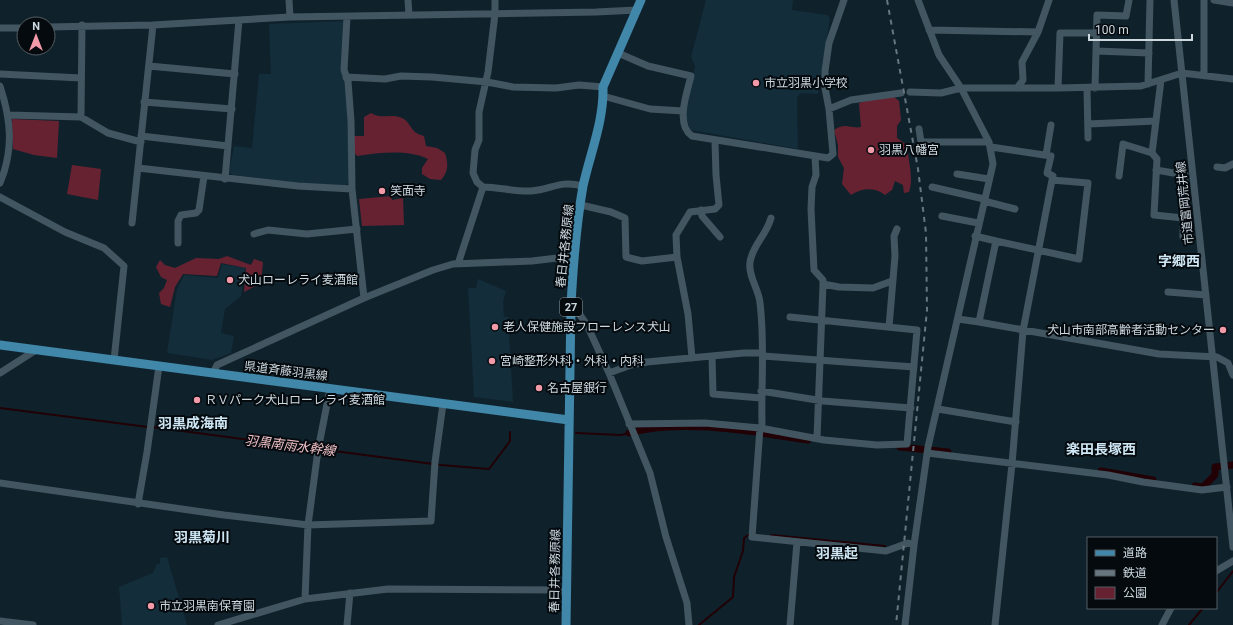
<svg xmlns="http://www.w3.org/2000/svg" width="1233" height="625" font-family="Roboto,'Noto Sans JP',sans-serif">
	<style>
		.built { fill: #132d3a }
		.green { fill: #672232 }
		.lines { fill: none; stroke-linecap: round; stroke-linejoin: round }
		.stream { stroke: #210006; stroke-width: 2 }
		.canal { stroke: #210006; stroke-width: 7 }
		.minor { stroke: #425661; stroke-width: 7 }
		.major { stroke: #4187a9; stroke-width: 9 }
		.rail { stroke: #67767f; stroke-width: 2; stroke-dasharray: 5 5; stroke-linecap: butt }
		.poi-dot { fill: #f39aa8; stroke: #040a0e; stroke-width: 1.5 }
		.labels { text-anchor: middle; stroke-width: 4; stroke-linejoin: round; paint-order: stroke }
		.shield { fill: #040a0e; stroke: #919aa0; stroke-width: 1 }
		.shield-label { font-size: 11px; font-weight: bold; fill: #cdd8df }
		.poi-label { font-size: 12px; fill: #cdd8df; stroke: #040a0e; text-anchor: start }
		.street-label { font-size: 12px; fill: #cdd8df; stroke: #040a0e }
		.water-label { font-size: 13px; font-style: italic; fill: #f1c1c7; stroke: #040a0e }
		.quarter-label { font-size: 14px; font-weight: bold; fill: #cee6f3; stroke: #040a0e }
	</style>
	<rect width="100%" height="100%" fill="#0f222c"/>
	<path class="built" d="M706,0H793L792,10L827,15L830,18L818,94L801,93L797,97L798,149L691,130L685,117L695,66L691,57Z
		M345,21L349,181L346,186L300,183L234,175L229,173L234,146L252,148L259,74H271L269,24Z
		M222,264L245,268L241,296L225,309L221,333L234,336L231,353L212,360L167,353L177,289L184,275L218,278Z
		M478,279L506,291L503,302L504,317H508L513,402L474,397L468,288H476Z
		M167,557L187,625H122L119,587L153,573L157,564H160V558Z"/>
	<path class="green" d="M893,96L899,101L901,120L897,126V138L907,145C908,161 914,177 909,192L904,193L903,185L895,181L892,190L885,195C874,187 862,188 851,195L842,184L844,168L838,157V145L834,130C847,122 849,129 861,127L859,103L872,99Z
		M371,113C383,120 391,113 402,118C409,121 410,128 415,132C417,134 421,135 424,136L426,146L437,148L445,153C448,163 449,171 441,180L430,179L422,174V168L428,159C407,149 379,153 357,156L353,151L354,136H364V117Z
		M12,119L59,121L57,158L34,155L13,149Z
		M72,165L101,169L98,200L67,194Z
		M391,196L392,200L403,198L404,225L362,226L359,199Z
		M227,256L251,265L254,259L263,262L261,283L244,292L246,268L221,263L217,276L183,274L175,287L170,307L161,304L159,293L164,288L167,280L161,277L156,267L160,260L165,265L175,268L196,258L219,259Z"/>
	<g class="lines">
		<path class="stream" d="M0,408L148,427
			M152,427L441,465L489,469L510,441V432
			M576,433L621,435L629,433
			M771,535L885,546
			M1216,593L1233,571
			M699,625L733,597L734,577L743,551L744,538L750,534
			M1189,625L1203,608"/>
		<path class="canal" d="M629,433C682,418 754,432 808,440
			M900,447L948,452
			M1101,471L1153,480
			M1195,486L1203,487L1215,475V467L1233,465"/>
		<path class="minor" d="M289,0L290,17
			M408,0L409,15
			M1174,0L1233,547
			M1214,0L1233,3
			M347,17L344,70L348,81L351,121L352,189L364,298
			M48,27L153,25L290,17L596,12L637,10
			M0,28H24
			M929,30L1038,32
			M1096,51L1149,53
			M618,53L648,66L691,76C687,93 675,124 692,136L828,158L833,154L829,109L825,88V71L829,43L844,0
			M149,66L235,74
			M0,74L81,78
			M1204,75V0
			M346,77L385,79L401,76L432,77L487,82L513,87L556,88L579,85L603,87
			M1161,80L1152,153L1157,159L1154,215L1183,218V237
			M1148,84L1150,0
			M0,86C11,120 14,149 0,183
			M1017,88L1023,80L1022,62L1038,32L1049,0
			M1058,88L1060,33H1097
			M1087,88L1088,138
			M1095,88L1097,15L1126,16L1129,0
			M910,92L941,93L961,88H1058L1141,86L1182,73L1233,79
			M603,96L650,109L683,111
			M144,102L232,109
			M829,109L851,100L901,93
			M9,115L81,117L108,133L141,142
			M81,117L82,25
			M1088,124L1156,121
			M919,129L921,142H989
			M141,136L228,146
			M991,147L1051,156L1047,173L1053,176L1052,180L1088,183L1079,259L996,241
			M1046,155L1051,125
			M815,156L816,175L812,187L811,209L814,270L823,280V284L817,438
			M1217,167L1225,168L1233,164
			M138,168L298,186L352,189
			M1156,170L1185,175L1183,218
			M957,174L989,179
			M1119,176L1123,144L1152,153
			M225,179L239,20
			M483,187C499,187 515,192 531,191C553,189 559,180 583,186
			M932,187L984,199
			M0,197L65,232L104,248L124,266L114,360
			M984,201L1015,209
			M581,205L611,212L625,218L626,257L642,261L677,257
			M701,210L702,216L720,237
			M942,216L978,223
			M771,218C766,236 753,244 750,262C748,277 759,289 760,303C765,343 761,384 762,424L760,428L752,537L886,551L908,543L914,545
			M132,223L153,25
			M254,234L268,230L307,234L357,229
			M975,236L996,241L979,322L1159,354L1217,357L1228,363L1233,375
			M178,243V221L181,215L196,213L199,210L204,176
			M458,264L483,187L477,182L473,173L475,150L479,140V112L488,72L495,14V0
			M823,284L839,287L873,288L892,281
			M1168,292L1206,295
			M571,305L578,312L587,325L609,373L650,473L666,537L687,603L689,625
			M958,319L979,322
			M889,327L895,256L894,236L897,229
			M712,356L713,394L761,398
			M763,356L914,367
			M692,358L688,314L677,257L676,235L690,212L715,209L719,205L716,175L715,141
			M0,373L36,350
			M213,373L217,365L364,298L433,270L453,264L532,261L574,256
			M609,373L631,365L647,362L744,353H762
			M761,391L823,401L911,408
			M938,409L1016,422
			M629,424L705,423L760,428L824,440L877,445L907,444L917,330L790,317
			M927,453L1108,475L1143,482L1202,490L1227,487
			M0,483L224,515L308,525L431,521L435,462L443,404
			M138,504L147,452L159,366
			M1216,571L1233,561
			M305,599L308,525L318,450L330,389
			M0,621L33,625
			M218,625L305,599L388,589L566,590
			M347,625L350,593
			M790,625L797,542
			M905,625L914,545L928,447L993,164L989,142L961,88L939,55L918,0
			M995,625L1012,464L1023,331L1052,180
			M1162,625L1171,608"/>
		<path class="major" d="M0,345L569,420
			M566,625L571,305C573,266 576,226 583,186C590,154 604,121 603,87L641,0"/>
		<path class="rail" d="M887,0L918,169L926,233L927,310L896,625"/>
	</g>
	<g class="poi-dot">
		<circle cx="756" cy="83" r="4"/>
		<circle cx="871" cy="150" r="4"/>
		<circle cx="382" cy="191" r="4"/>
		<circle cx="230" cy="280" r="4"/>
		<circle cx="495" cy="327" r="4"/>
		<circle cx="1223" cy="330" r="4"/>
		<circle cx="492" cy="361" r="4"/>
		<circle cx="539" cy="388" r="4"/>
		<circle cx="197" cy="400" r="4"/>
		<circle cx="151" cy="606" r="4"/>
	</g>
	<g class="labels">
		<rect class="shield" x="560" y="298" width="22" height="18" rx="3"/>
		<g class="shield-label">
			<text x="571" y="311">27</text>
		</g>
		<g class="poi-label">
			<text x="764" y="87">市立羽黒小学校</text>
			<text x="879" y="154">羽黒八幡宮</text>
			<text x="390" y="195">笑面寺</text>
			<text x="238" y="284">犬山ローレライ麦酒館</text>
			<text x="503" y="331">老人保健施設フローレンス犬山</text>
			<text x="1215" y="334" text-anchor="end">犬山市南部高齢者活動センター</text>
			<text x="500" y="365">宮崎整形外科・外科・内科</text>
			<text x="547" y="392">名古屋銀行</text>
			<text x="205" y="404">ＲＶパーク犬山ローレライ麦酒館</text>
			<text x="159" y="610">市立羽黒南保育園</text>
		</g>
		<g class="street-label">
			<text transform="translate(1185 203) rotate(-96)" y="4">市道富岡荒井線</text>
			<text transform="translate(565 246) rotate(-84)" y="4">春日井各務原線</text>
			<text transform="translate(286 371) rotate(7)" y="4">県道斉藤羽黒線</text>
			<text transform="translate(555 571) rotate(-89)" y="4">春日井各務原線</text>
		</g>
		<g class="water-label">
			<text transform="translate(290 445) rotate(7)" y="5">羽黒南雨水幹線</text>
		</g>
		<g class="quarter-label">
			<text x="1179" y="266">字郷西</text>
			<text x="193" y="428">羽黒成海南</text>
			<text x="1101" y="454">楽田長塚西</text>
			<text x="202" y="542">羽黒菊川</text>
			<text x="837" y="558">羽黒起</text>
		</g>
	</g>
	<rect x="1087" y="537" width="130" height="72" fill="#040a0e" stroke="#545c62"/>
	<rect x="1095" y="550" width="20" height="6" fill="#4187a9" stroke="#545c62"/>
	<text x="1123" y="557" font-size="12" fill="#cdd8df">道路</text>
	<rect x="1095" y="570" width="20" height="6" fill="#67767f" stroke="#545c62"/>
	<text x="1123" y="577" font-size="12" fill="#cdd8df">鉄道</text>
	<rect x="1095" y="587" width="20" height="12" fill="#672232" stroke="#545c62"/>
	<text x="1123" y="597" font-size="12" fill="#cdd8df">公園</text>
	<g transform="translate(36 36)"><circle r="19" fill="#040a0e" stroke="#545c62"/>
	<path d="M0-3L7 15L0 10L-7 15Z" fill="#f39aa8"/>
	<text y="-6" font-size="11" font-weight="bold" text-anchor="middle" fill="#cdd8df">N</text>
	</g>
	<path d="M1089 34v6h103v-6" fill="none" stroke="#cdd8df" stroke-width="2"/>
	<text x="1095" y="34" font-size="12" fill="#cdd8df" stroke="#040a0e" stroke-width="3" paint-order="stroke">100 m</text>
</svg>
